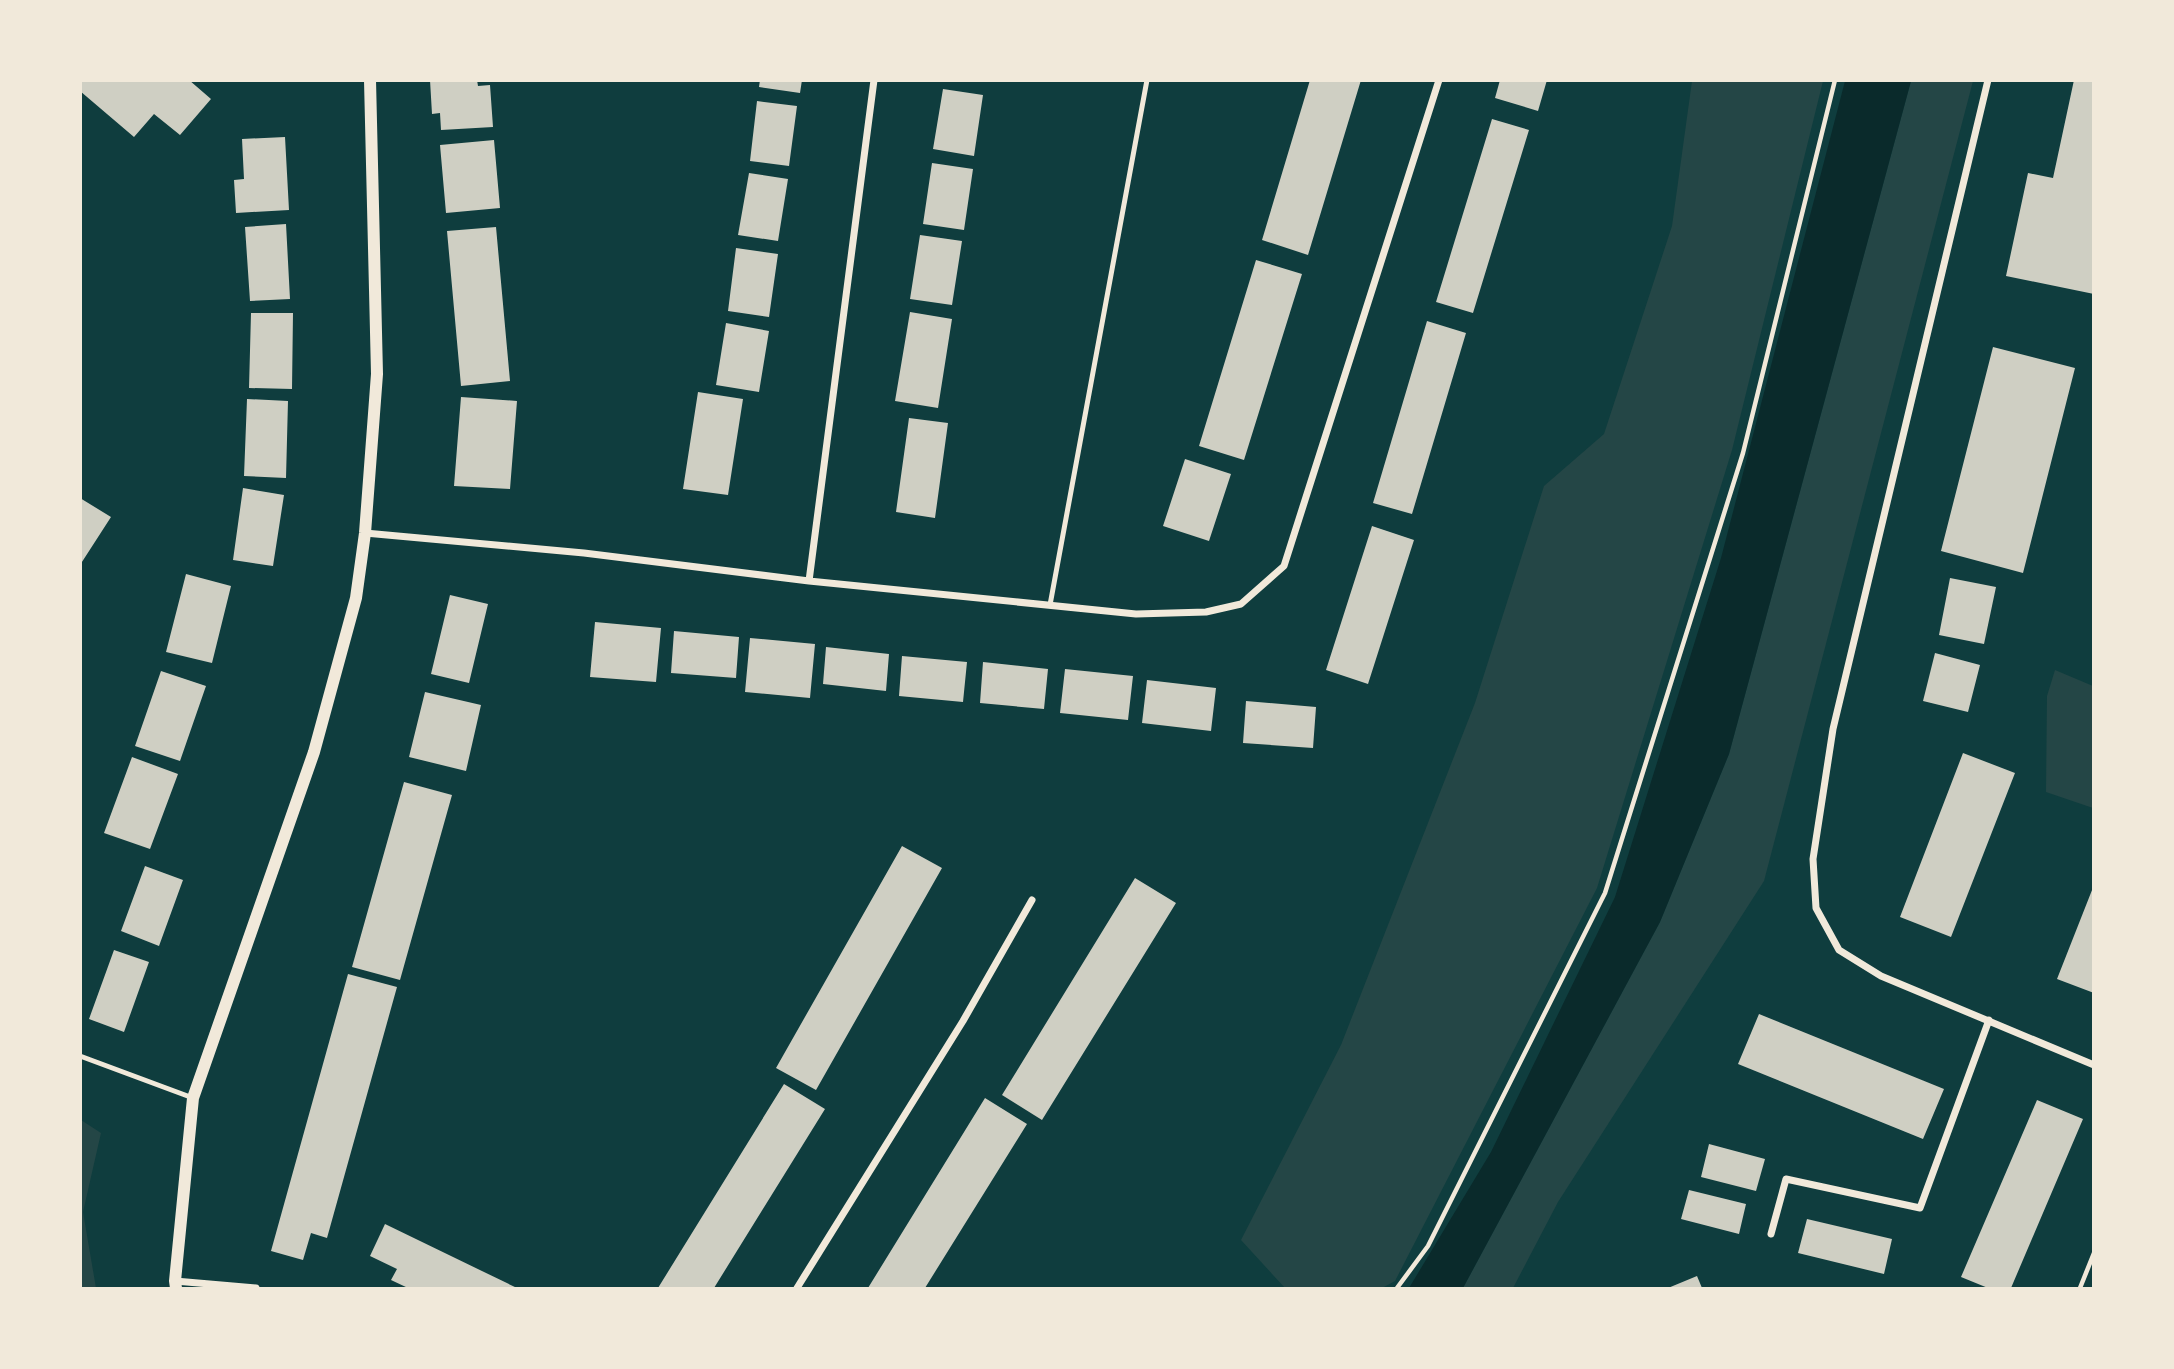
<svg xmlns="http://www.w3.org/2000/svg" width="2174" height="1369" font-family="'Fira Sans Condensed',sans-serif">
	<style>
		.green { fill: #244646 }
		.water { fill: #0a2a2b }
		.building { fill: #cfcfc3 }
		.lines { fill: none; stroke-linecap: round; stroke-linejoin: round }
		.path { stroke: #f1e9da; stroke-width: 4.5 }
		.service { stroke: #f1e9da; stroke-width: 5 }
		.minor { stroke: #f1e9da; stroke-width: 7 }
		.tertiary { stroke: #f1e9da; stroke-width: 12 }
	</style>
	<rect width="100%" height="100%" fill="#0f3d3e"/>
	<path class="green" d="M1692,81H1823L1732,450L1597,888L1395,1281L1382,1288H1285L1241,1240L1341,1045L1475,703L1544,486L1604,434L1672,226Z
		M1911,81H1973L1764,881L1558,1202L1513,1288H1463L1660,922L1729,754Z
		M2055,670L2093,686V808L2046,792L2047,696Z
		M81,1120L101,1133L83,1212L96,1288H81Z"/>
	<path class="water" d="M1845,81H1911L1729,754L1660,922L1463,1288H1409L1491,1152L1615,897L1721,558Z"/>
	<path class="building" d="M80,80H189L211,99L180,135L154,114L134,137L80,91Z
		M430,80H477L478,86L490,85L493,127L441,130L440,113L432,114Z
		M760,80H802L800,93L759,87Z
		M1310,80H1361L1308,255L1262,240Z
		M1500,80H1547L1538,111L1495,98Z
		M2074,80H2094V294L2006,276L2028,173L2053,178Z
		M943,89L983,95L974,156L933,149Z
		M757,101L797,106L789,166L750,161Z
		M1492,119L1529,130L1473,313L1436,302Z
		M285,137L289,210L236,213L234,180L244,179L242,139Z
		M494,140L500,208L446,213L440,145Z
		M932,163L973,169L964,230L923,224Z
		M749,173L788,179L778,241L738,235Z
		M286,224L290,299L250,301L245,227Z
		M496,227L510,381L461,386L447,231Z
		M920,235L962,241L952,305L910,299Z
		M736,248L778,254L769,317L728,311Z
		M1256,260L1302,274L1244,460L1199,446Z
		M910,312L952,319L938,408L895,401Z
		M251,313H293L292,389L249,388Z
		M1427,321L1466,333L1412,514L1373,503Z
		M726,323L769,331L759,392L716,385Z
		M1993,347L2075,368L2023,573L1941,551Z
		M698,392L743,399L728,495L683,489Z
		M461,397L517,401L510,489L454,486Z
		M247,399L288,401L286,478L244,476Z
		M909,418L948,423L935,518L896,512Z
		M1185,459L1231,474L1209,541L1163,526Z
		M243,488L284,495L273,566L233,560Z
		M80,498L111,517L80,565Z
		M1372,526L1414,540L1368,684L1326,670Z
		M186,574L231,586L212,663L166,652Z
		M1950,578L1996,587L1984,644L1939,635Z
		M450,595L488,604L469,683L431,674Z
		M595,622L661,628L656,682L590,677Z
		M674,631L739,637L736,678L671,673Z
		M750,638L815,644L810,698L745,692Z
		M826,647L889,654L886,691L823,684Z
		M1935,653L1980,665L1968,712L1923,701Z
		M902,656L967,662L963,702L899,696Z
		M983,662L1048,669L1044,709L980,703Z
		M1065,669L1133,676L1128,720L1060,713Z
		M161,671L206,686L180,761L135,746Z
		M1147,680L1216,688L1211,731L1142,723Z
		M425,692L481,705L466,771L409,757Z
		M1246,701L1316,707L1313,748L1243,743Z
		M1963,753L2015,773L1951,937L1900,917Z
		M132,757L178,774L150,849L104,833Z
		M404,782L452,795L400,980L352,967Z
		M902,846L942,868L816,1090L776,1068Z
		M145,866L183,880L159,946L121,931Z
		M1135,878L1176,903L1042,1120L1002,1095Z
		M2094,885V993L2057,979Z
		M114,950L149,962L124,1032L89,1019Z
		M348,974L397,987L327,1238L311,1233L303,1260L271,1251Z
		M1759,1014L1944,1089L1923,1139L1738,1064Z
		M784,1084L825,1109L714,1288H658Z
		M985,1098L1027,1124L925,1288H868Z
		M2037,1100L2083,1119L2011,1288H1988L1961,1277Z
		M1709,1144L1765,1159L1756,1191L1701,1177Z
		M1689,1190L1746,1204L1739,1234L1681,1219Z
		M1807,1219L1892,1239L1884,1274L1798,1253Z
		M385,1224L517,1288H408L391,1280L397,1269L370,1256Z
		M1697,1276L1702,1288H1668Z"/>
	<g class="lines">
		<path class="path" d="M1397,1288L1428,1246L1605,893L1743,453L1835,80
			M2080,1288L2094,1253"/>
		<path class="service" d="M1050,605L1147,80
			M80,1056L193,1098"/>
		<path class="minor" d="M1988,80L1833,729L1813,859L1816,908L1839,950L1881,976L2094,1065
			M365,533L584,553L809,581L1136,614L1206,612L1241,604L1284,566L1439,80
			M809,581L874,80
			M1771,1234L1786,1179L1920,1208L1989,1020
			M175,1281L256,1288
			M797,1288L963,1021L1032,900"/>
		<path class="tertiary" d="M176,1288L175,1281L193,1098L314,752L356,598L365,533L377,374L370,80"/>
	</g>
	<rect width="2174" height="1369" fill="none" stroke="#f1e9da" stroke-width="164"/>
</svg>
